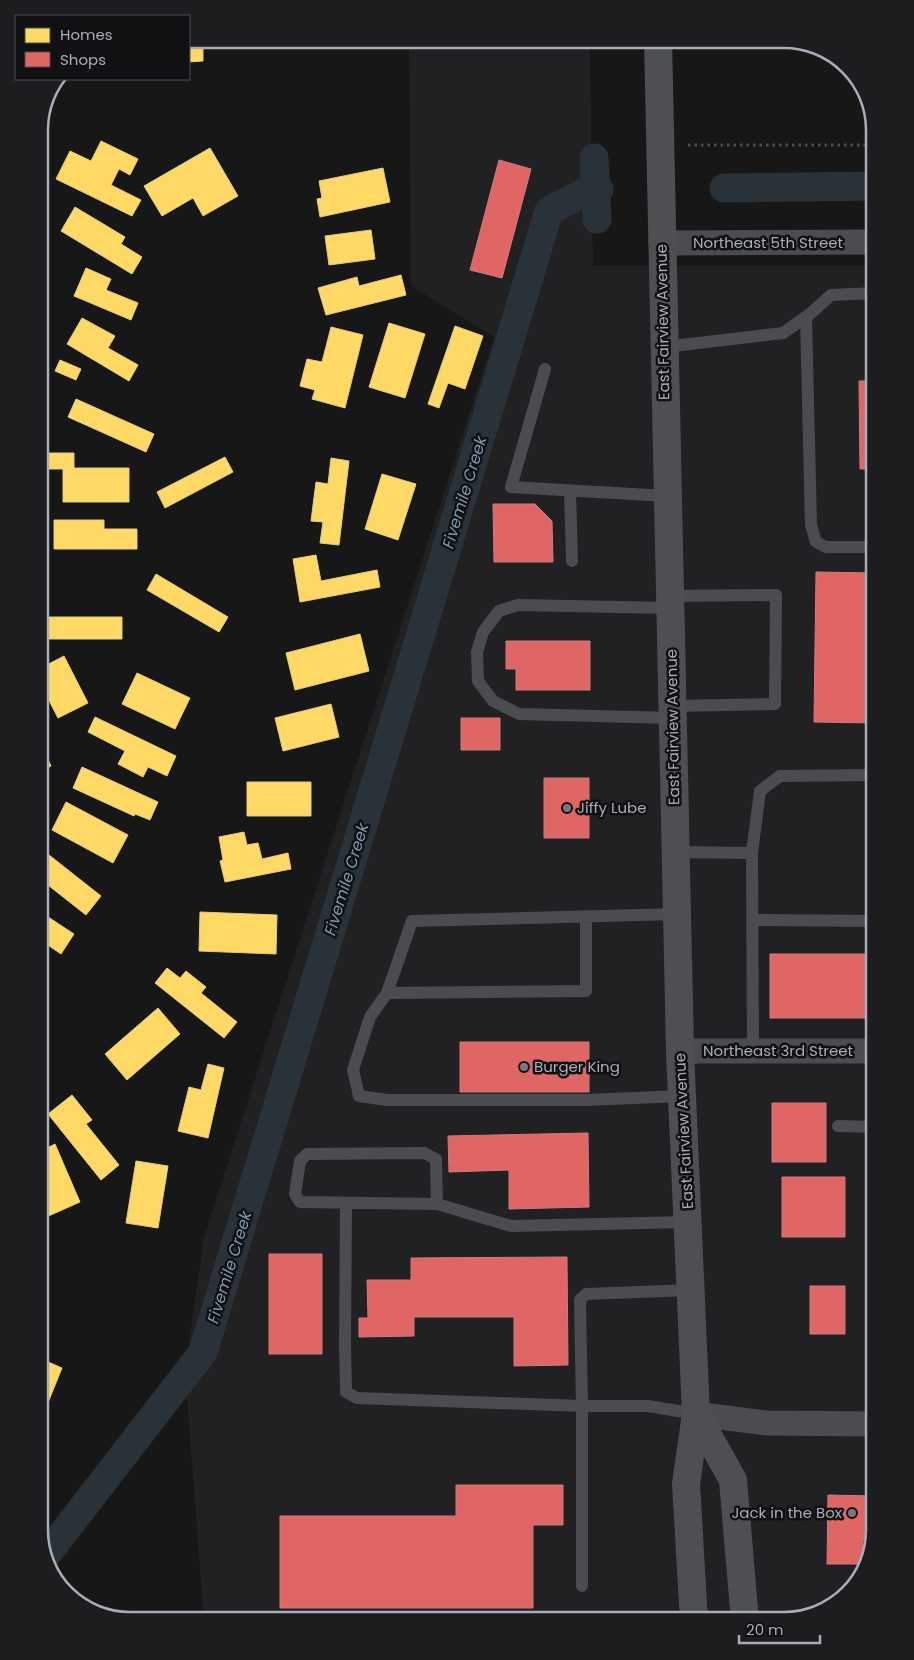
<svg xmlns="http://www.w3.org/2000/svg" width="914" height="1660" font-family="Poppins,sans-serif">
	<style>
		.built { fill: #212123 }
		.homes { fill: #ffd966; stroke: #e5cc7f }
		.shops { fill: #e06666; stroke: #cf7b7f }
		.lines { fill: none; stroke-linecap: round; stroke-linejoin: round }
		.canal { stroke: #2a3239; stroke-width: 29 }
		.path { stroke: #4d4e52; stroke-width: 3; stroke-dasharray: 2.5 4; stroke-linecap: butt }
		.lane { stroke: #4b4c50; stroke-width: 12 }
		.street { stroke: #4b4c50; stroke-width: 25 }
		.primary { stroke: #4d4f52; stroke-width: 28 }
		.poi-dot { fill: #757880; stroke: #111113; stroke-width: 2 }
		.labels { text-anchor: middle; stroke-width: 5; stroke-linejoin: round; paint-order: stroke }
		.street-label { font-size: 15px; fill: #a8adb8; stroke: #111113 }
		.poi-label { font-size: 15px; fill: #a8adb8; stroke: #111113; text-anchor: start }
		.water-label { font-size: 16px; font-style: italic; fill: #7f9bb3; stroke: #111113 }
		.rim { fill: none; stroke: #a8adb8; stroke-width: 2.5 }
	</style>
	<rect width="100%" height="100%" fill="#171717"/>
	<path class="built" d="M409,39H590L593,266H875V1531L860,1581L820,1614L785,1621H204L185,1372L204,1237L494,337L411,286Z"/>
	<path class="homes" d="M189,39H203V61L189,62Z
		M101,141L138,159L130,175L119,169L111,185L141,200L132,216L56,179L70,151L91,161Z
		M210,148L238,196L203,216L193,198L162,216L144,186Z
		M383,168L390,202L320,217L317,199L322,198L319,181Z
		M75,207L125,237L121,244L142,257L132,274L61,231Z
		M371,230L375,259L329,265L325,236Z
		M86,268L111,279L106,290L138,303L131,320L74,296Z
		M401,275L406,295L326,315L318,288L357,277L359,286Z
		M82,318L115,336L108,348L138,365L129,381L67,344Z
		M389,323L425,334L405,398L369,387Z
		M455,326L483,336L465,389L448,383L439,408L428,404Z
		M331,327L363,335L345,408L312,399L315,390L300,386L307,359L322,362Z
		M60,360L81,369L76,380L55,371Z
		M76,399L154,434L146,452L68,417Z
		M48,453H74V468H129V502H63V469H48Z
		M225,457L233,472L165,508L157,492Z
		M331,458L349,461L339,545L320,543L323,522L311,521L316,482L328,484Z
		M382,474L416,484L398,540L365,529Z
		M54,520H104V529H137V549H54Z
		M316,555L321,581L377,570L380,587L300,602L293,559Z
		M156,574L228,617L219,632L147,590Z
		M39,617H122V639H39Z
		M360,634L369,671L295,690L286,653Z
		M64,656L88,703L58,718L39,681V669Z
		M137,673L190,698L175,729L122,704Z
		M331,704L339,737L283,751L275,718Z
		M39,714L48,734L39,739Z
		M95,717L176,756L167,776L148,767L143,777L118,764L125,751L88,732Z
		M39,741L51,766L39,772Z
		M82,767L158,802L150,820L135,814L134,816L73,788Z
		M247,782H311V816H247Z
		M66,802L128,835L113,863L52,830Z
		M244,832L247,845L258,843L262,859L288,853L291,869L225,882L220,861L223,860L219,837Z
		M44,851L101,896L86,915L39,878V858Z
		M39,911L74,934L61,954L39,939Z
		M200,912L277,915L276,954L199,951Z
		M167,968L180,978L186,971L206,987L201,993L237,1022L224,1038L155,983Z
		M158,1008L180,1034L127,1080L105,1054Z
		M208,1064L224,1068L208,1138L178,1131L189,1087L201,1090Z
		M72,1095L92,1120L86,1124L119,1165L101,1180L48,1114Z
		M55,1144L80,1202L44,1218L39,1206V1152Z
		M136,1161L168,1166L158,1228L126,1223Z
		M39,1358L62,1368L43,1415L39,1413Z"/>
	<path class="shops" d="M499,160L531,169L502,278L470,270Z
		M867,317H875V528H870V469H860L859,381H868Z
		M493,504H535L552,521L553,562H494Z
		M816,572L875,573V723L814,722Z
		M506,641H590V690H516V669H506Z
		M461,718H500V750H461Z
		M544,778H589V838H544Z
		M770,954H875V1018H770Z
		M460,1042H589V1092H460Z
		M772,1103H826V1162H772Z
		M588,1133L589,1207L509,1209V1170L449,1172L448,1136Z
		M782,1177H845V1237H782Z
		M269,1254H322V1354H269Z
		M567,1257L568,1365L514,1366V1317H414V1336L359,1337V1318H368L367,1280H411V1258Z
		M810,1286H845V1334H810Z
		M456,1485H563V1525H533V1608H280V1516H456Z
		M828,1495L875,1496V1531L872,1541L863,1540V1564H827Z"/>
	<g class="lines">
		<path class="canal" d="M594,158L597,219
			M724,188L875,186
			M44,1558L203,1352L549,211L591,189H599"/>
		<path class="path" d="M688,145H875"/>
		<path class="lane" d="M806,317L811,525L816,542L826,547H875
			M664,347L783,333L810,314L831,295L875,293
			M545,369L511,487L667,496
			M570,491L572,561
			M670,596L776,595L775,704L672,706
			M670,608L518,605L499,611L483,632L477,652L478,681L493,701L519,714L672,718
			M676,852L752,853L753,1051
			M752,853L760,791L780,776L875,775
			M586,917V991L387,993L412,921L677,914
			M752,920L875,921
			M387,993L370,1017L353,1070L359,1096L387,1100H586L682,1096
			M838,1126L875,1127
			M346,1203L345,1346L346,1392L357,1398L582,1406L580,1300L586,1294L691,1290
			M437,1204L436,1159L424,1153L307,1154L300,1161L295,1194L300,1202L437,1204L511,1226L688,1222
			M582,1586V1406H648L696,1414"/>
		<path class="street" d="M661,243L875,242
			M680,1051H875
			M696,1414L766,1423L875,1424"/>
		<path class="primary" d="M658,39L680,1051L696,1414L686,1484L694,1621
			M696,1414L733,1480L745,1621"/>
	</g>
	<g class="poi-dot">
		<circle cx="567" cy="808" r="5"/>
		<circle cx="524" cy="1067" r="5"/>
		<circle cx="852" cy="1513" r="5"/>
	</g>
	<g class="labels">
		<g class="street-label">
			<text x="768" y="248">Northeast 5th Street</text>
			<text transform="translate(663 322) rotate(-91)" y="5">East Fairview Avenue</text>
			<text transform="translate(673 727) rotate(-91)" y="5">East Fairview Avenue</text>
			<text x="778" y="1056">Northeast 3rd Street</text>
			<text transform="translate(684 1131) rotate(-93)" y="5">East Fairview Avenue</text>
		</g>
		<g class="poi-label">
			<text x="577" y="813">Jiffy Lube</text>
			<text x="534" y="1072">Burger King</text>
			<text x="842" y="1518" text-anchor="end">Jack in the Box</text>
		</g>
		<g class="water-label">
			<text transform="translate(464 492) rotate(-73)" y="6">Fivemile Creek</text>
			<text transform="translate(346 879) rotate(-73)" y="6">Fivemile Creek</text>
			<text transform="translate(229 1267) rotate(-73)" y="6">Fivemile Creek</text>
		</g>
	</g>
	<path d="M0 0H914V1660H0ZM130 48H784A82 82 0 0 1 866 130V1530A82 82 0 0 1 784 1612H130A82 82 0 0 1 48 1530V130A82 82 0 0 1 130 48Z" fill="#1d1d20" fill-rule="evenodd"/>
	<path class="rim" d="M130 48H784A82 82 0 0 1 866 130V1530A82 82 0 0 1 784 1612H130A82 82 0 0 1 48 1530V130A82 82 0 0 1 130 48Z"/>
	<rect x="15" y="15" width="175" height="65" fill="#111113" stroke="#4d4f55"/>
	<rect x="25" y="28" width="25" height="15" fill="#ffd966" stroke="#4d4f55"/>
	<text x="60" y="40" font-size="15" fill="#a8adb8">Homes</text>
	<rect x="25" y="52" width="25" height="15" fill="#e06666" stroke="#4d4f55"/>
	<text x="60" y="65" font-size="15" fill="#a8adb8">Shops</text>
	<path d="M739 1635v8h81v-8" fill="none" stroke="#a8adb8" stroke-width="2.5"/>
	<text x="746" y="1635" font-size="15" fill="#a8adb8" stroke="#111113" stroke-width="4" paint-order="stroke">20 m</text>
</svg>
